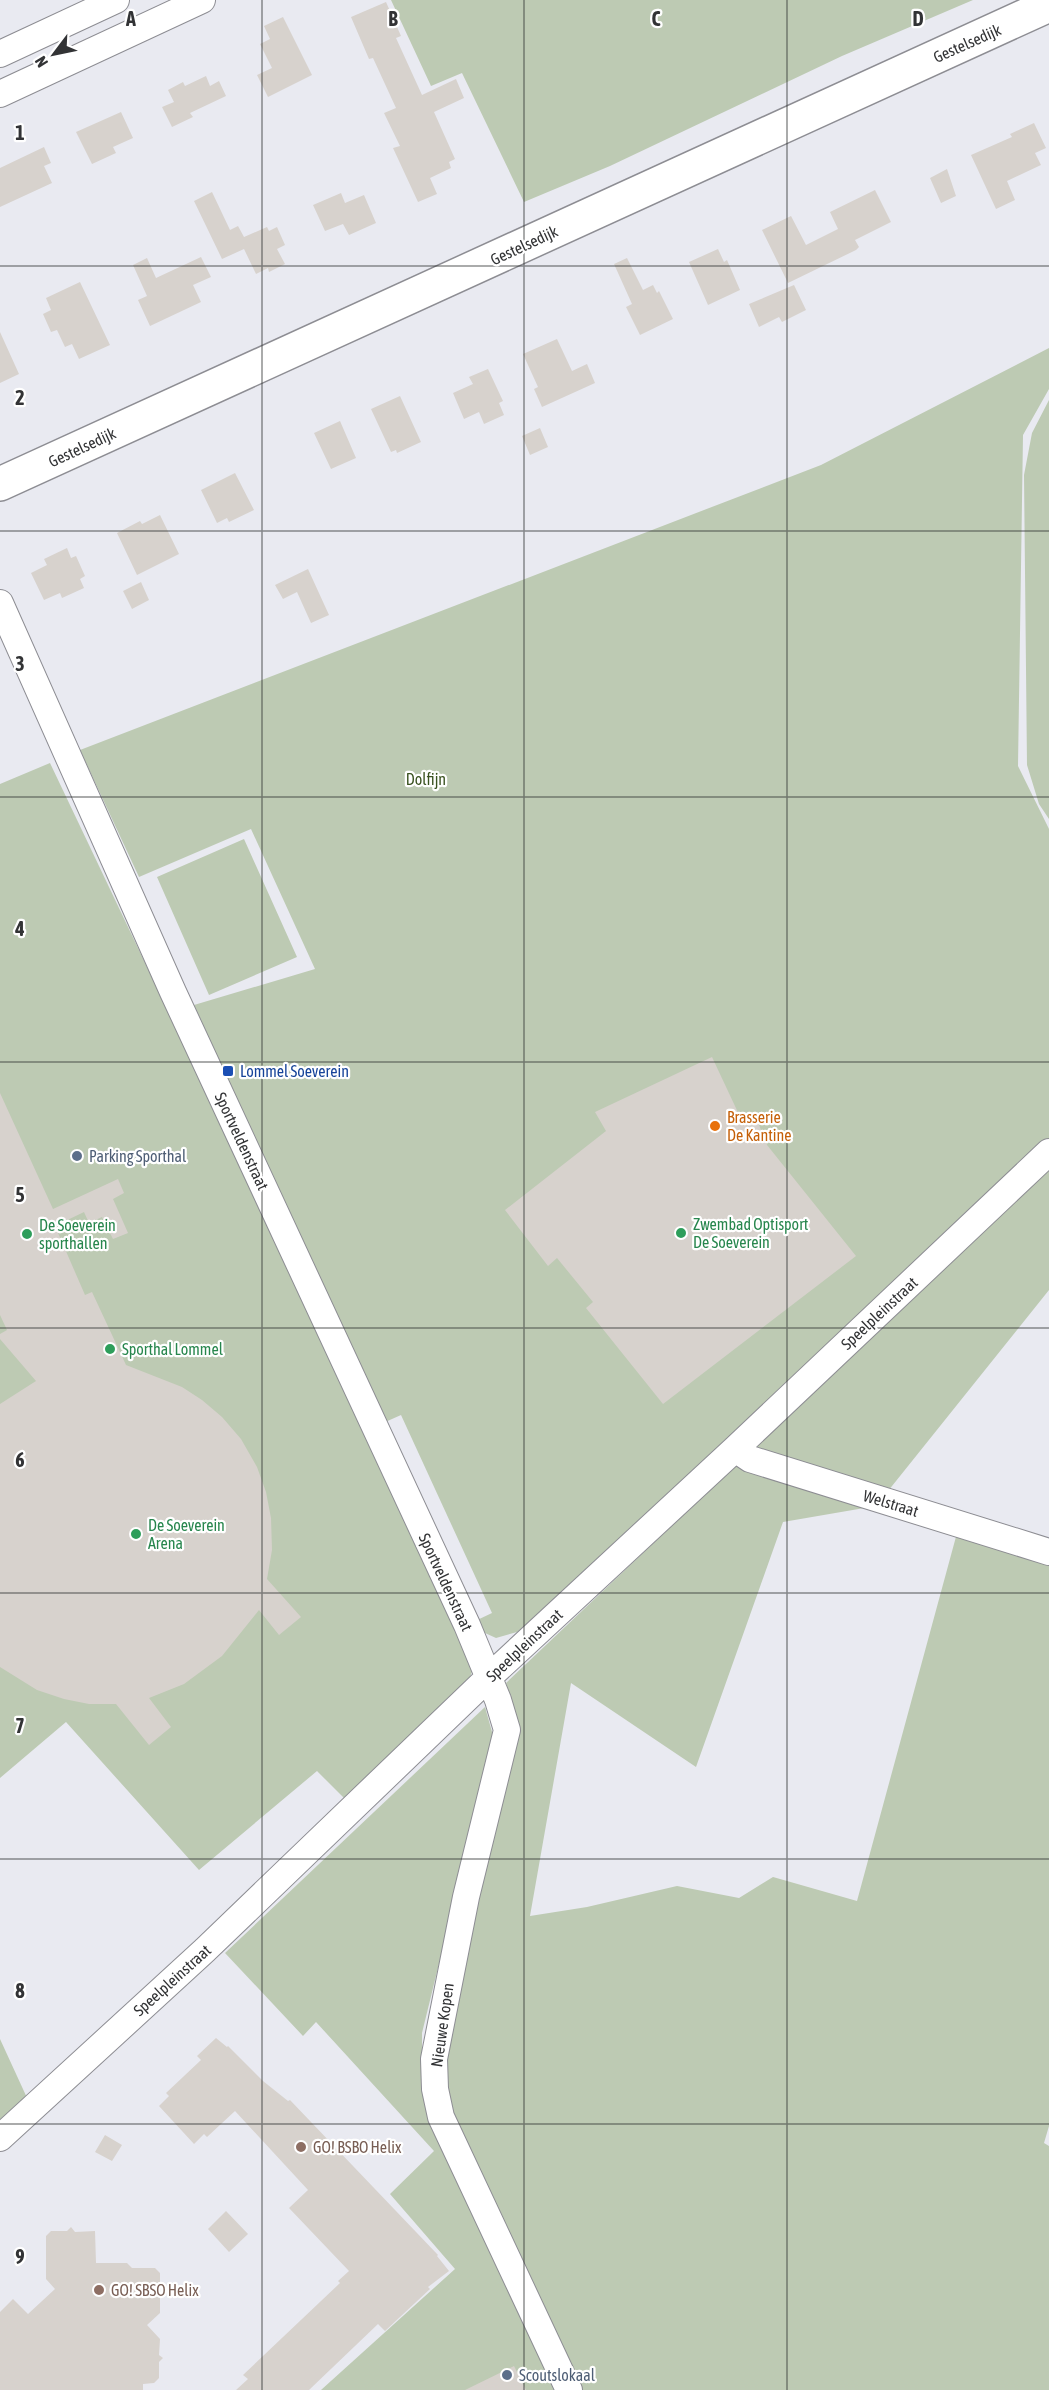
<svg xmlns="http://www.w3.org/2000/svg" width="1049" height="2390" font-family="'Asap Condensed',sans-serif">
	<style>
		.green { fill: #bdcab3 }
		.building { fill: #d7d2cd }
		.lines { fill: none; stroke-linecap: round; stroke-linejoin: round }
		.street-casing { stroke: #8d8d93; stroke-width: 28 }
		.secondary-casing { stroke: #8d8d93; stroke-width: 36 }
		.street { stroke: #fff; stroke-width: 26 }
		.secondary { stroke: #fff; stroke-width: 33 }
		.grid { fill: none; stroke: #323335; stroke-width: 1.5; stroke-opacity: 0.55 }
		.transit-dot { fill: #1a4fb4; stroke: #fff; stroke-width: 2 }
		.food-dot { fill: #e8710a; stroke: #fff; stroke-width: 2 }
		.service-dot { fill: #5c6f8a; stroke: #fff; stroke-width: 2 }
		.leisure-dot { fill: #2e9e5b; stroke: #fff; stroke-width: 2 }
		.education-dot { fill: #8d6e63; stroke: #fff; stroke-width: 2 }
		.labels { text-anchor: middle; stroke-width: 4.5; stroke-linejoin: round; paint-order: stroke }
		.street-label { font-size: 16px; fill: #323335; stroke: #fff }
		.park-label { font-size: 16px; fill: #3a5220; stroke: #fff }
		.transit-label { font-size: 16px; fill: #164399; stroke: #fff; text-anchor: start }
		.food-label { font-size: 16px; fill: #c56008; stroke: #fff; text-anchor: start }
		.service-label { font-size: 16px; fill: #4e5e75; stroke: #fff; text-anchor: start }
		.leisure-label { font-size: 16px; fill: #27864d; stroke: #fff; text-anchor: start }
		.education-label { font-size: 16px; fill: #785e54; stroke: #fff; text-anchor: start }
		.grid-label { font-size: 20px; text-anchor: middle; font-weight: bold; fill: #323335; stroke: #fff; stroke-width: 4.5; stroke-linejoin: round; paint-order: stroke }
	</style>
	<rect width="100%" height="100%" fill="#e9eaf1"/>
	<path class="green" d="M391,0H973L842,56L610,166L524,202L462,73L431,86Z
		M1049,348V389L1023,435L1018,766L1049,829V1140L538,1615L517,1632L496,1638L485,1633L473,1622L492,1613L401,1415L383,1423L194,1005L315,969L251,829L139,877L80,750L821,465Z
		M1049,400V819L1039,804L1027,765L1024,475L1032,433Z
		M50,763L246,1175L473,1669L466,1688L344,1798L317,1771L199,1870L66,1722L0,1778V784Z
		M244,839L297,957L209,995L157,877Z
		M1049,1168V1290L876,1506L783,1522L696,1767L571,1683L530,1916L587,1907L677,1886L739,1898L773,1877L857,1901L957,1533L1049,1563V2126L1044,2143L1049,2146V2390H578L444,2102L438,2053L514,1713L506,1683Z
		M485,1707L494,1739L422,2033V2072L426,2105L559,2390H321L455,2269L390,2194L434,2151L316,2022L303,2036L225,1953Z
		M0,2039L28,2100L0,2126Z"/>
	<path class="building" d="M386,2L401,36L396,38L422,95L456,79L464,98L434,112L455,159L449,162L451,168L430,178L437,194L418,202L393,148L400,146L384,113L396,108L373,58L369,59L351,17Z
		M283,17L312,75L268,97L257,75L272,68L260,44L270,39L264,26Z
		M206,76L210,86L219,81L226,96L190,113L193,117L172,127L162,107L174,102L168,90L183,82L185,86Z
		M121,112L133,138L113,147L116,153L92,164L76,132Z
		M1034,123L1046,148L1035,153L1041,165L1007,181L1015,200L996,209L971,155L1012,137L1010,134Z
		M44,147L51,163L44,166L52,183L0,207V168Z
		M947,169L956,196L941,203L930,178Z
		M875,190L891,222L855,240L859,247L856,250L788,283L762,230L791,216L806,245L838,229L830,212Z
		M212,192L230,230L238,226L244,237L267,227L269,231L277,227L285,245L277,249L285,264L269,272L268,268L256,274L244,249L222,259L194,201Z
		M341,193L345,203L364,195L376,223L349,235L343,224L325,231L313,205Z
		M718,249L724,262L727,260L740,290L708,305L689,262Z
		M201,257L211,277L193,285L201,302L150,326L138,300L147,296L133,265L147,258L156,278Z
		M627,258L643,290L653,285L657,293L659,291L673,319L640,335L626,307L632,304L614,264Z
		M80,282L110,345L79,359L72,344L65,347L57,330L51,332L43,314L51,310L46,298Z
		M794,285L806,310L782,322L779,317L759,327L749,304Z
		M0,332L19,374L0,383Z
		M557,339L572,371L587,364L595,383L542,407L534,389L538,387L523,354Z
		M488,369L503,401L499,403L504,415L484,424L479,412L464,419L453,393L473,384L469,377Z
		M400,396L421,442L397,453L396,450L391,452L371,409Z
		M340,421L356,458L331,469L314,433Z
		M540,428L548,447L530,455L522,436Z
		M235,473L254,510L229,522L227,518L217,523L201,490Z
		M160,515L179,554L137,575L117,533L140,521L142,524Z
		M67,548L71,558L76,556L85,576L80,579L84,588L62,598L60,593L44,600L31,573L47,565L44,559Z
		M308,569L329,615L311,623L297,592L283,599L275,585Z
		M141,582L149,600L132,609L123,591Z
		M712,1057L742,1121L755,1115L767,1145L856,1256L663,1404L586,1308L593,1302L557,1258L548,1266L505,1210L606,1131L595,1112Z
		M0,1093L53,1209L118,1179L124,1193L113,1199L128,1233L113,1239L102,1217L89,1223L84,1212L55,1226L85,1295L92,1292L126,1365L182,1387L202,1400L222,1417L241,1439L257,1467L266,1492L271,1518L272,1550L267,1579L301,1617L279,1635L259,1610L222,1656L184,1684L149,1698L171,1727L149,1745L116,1704H89L64,1699L37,1690L0,1667V1404L36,1381L0,1339V1334L7,1330L0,1315Z
		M216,2038L227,2047L228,2046L263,2081L288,2101L290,2100L438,2255L437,2256L449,2271L428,2287L430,2289L385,2331L378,2324L309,2390H236L248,2379L243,2375L340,2283L338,2281L349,2271L289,2208L308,2190L235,2111L207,2137L204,2134L194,2144L159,2106L169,2096L166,2093L201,2060L197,2056Z
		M105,2135L122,2145L112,2161L95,2152Z
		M226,2211L248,2234L229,2252L208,2229Z
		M71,2227L75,2232L95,2231L96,2263H127L132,2268H155L160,2273V2313L147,2325L160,2339L159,2355L163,2358L159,2362V2378L154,2383L143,2384V2390H0V2312L13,2299L28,2314L55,2289L46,2279V2236L51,2231H67Z
		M514,2366L526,2390H465Z"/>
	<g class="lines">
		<g class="street-casing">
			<path id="street" d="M0,54L116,0
				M0,94L202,0
				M0,603L173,992L467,1625L498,1700L507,1730L466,1897L434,2059L435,2089L441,2117L569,2390
				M735,1449L750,1459L1049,1552
				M0,2138L205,1950L488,1678L735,1449L1049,1152"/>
		</g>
		<g class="secondary-casing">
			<path id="secondary" d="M0,484L1049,5"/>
		</g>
		<use href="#street" class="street"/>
		<use href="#secondary" class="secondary"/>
	</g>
	<path class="grid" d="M262,0V2390M524,0V2390M787,0V2390M0,266H1049M0,531H1049M0,797H1049M0,1062H1049M0,1328H1049M0,1593H1049M0,1859H1049M0,2124H1049"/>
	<rect class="transit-dot" x="222" y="1065" width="12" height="12" rx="3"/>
	<circle class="food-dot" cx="715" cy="1126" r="6"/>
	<g class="service-dot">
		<circle cx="77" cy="1156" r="6"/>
		<circle cx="507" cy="2375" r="6"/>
	</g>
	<g class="leisure-dot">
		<circle cx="681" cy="1233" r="6"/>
		<circle cx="27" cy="1234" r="6"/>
		<circle cx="110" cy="1349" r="6"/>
		<circle cx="136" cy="1534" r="6"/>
	</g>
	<g class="education-dot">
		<circle cx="301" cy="2147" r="6"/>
		<circle cx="99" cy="2290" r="6"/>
	</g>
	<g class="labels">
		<g class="street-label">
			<text transform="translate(967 43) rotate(-24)" y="6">Gestelsedijk</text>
			<text transform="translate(524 245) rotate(-25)" y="6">Gestelsedijk</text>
			<text transform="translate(82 447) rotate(-25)" y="6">Gestelsedijk</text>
			<text transform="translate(242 1141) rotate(65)" y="6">Sportveldenstraat</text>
			<text transform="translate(879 1313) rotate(-43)" y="6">Speelpleinstraat</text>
			<text transform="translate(891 1503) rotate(17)" y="6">Welstraat</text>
			<text transform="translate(446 1582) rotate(65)" y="6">Sportveldenstraat</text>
			<text transform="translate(524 1645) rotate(-43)" y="6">Speelpleinstraat</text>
			<text transform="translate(172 1980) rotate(-42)" y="6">Speelpleinstraat</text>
			<text transform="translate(442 2025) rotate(-82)" y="6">Nieuwe Kopen</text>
		</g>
		<g class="park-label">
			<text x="426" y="785">Dolfijn</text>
		</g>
		<g class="transit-label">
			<text x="240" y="1077">Lommel Soeverein</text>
		</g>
		<g class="food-label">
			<text x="727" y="1123">Brasserie<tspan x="727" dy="18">De Kantine</tspan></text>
		</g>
		<g class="service-label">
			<text x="89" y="1162">Parking Sporthal</text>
			<text x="519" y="2381">Scoutslokaal</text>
		</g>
		<g class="leisure-label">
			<text x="693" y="1230">Zwembad Optisport<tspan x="693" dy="18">De Soeverein</tspan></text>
			<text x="39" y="1231">De Soeverein<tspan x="39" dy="18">sporthallen</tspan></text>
			<text x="122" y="1355">Sporthal Lommel</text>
			<text x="148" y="1531">De Soeverein<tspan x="148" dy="18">Arena</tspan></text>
		</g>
		<g class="education-label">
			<text x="313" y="2153">GO! BSBO Helix</text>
			<text x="111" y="2296">GO! SBSO Helix</text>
		</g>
	</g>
	<g class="grid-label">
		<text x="131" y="26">A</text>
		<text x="393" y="26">B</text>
		<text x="656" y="26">C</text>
		<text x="918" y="26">D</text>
		<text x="20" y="140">1</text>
		<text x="20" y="405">2</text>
		<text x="20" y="671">3</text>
		<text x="20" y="936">4</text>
		<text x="20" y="1202">5</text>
		<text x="20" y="1467">6</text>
		<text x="20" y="1733">7</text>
		<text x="20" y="1998">8</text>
		<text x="20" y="2264">9</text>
	</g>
	<g transform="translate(54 54) rotate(238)" stroke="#ffffff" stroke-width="4.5" paint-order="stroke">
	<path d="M0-4.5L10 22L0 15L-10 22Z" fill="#323335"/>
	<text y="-9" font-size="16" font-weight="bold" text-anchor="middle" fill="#323335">N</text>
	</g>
</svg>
